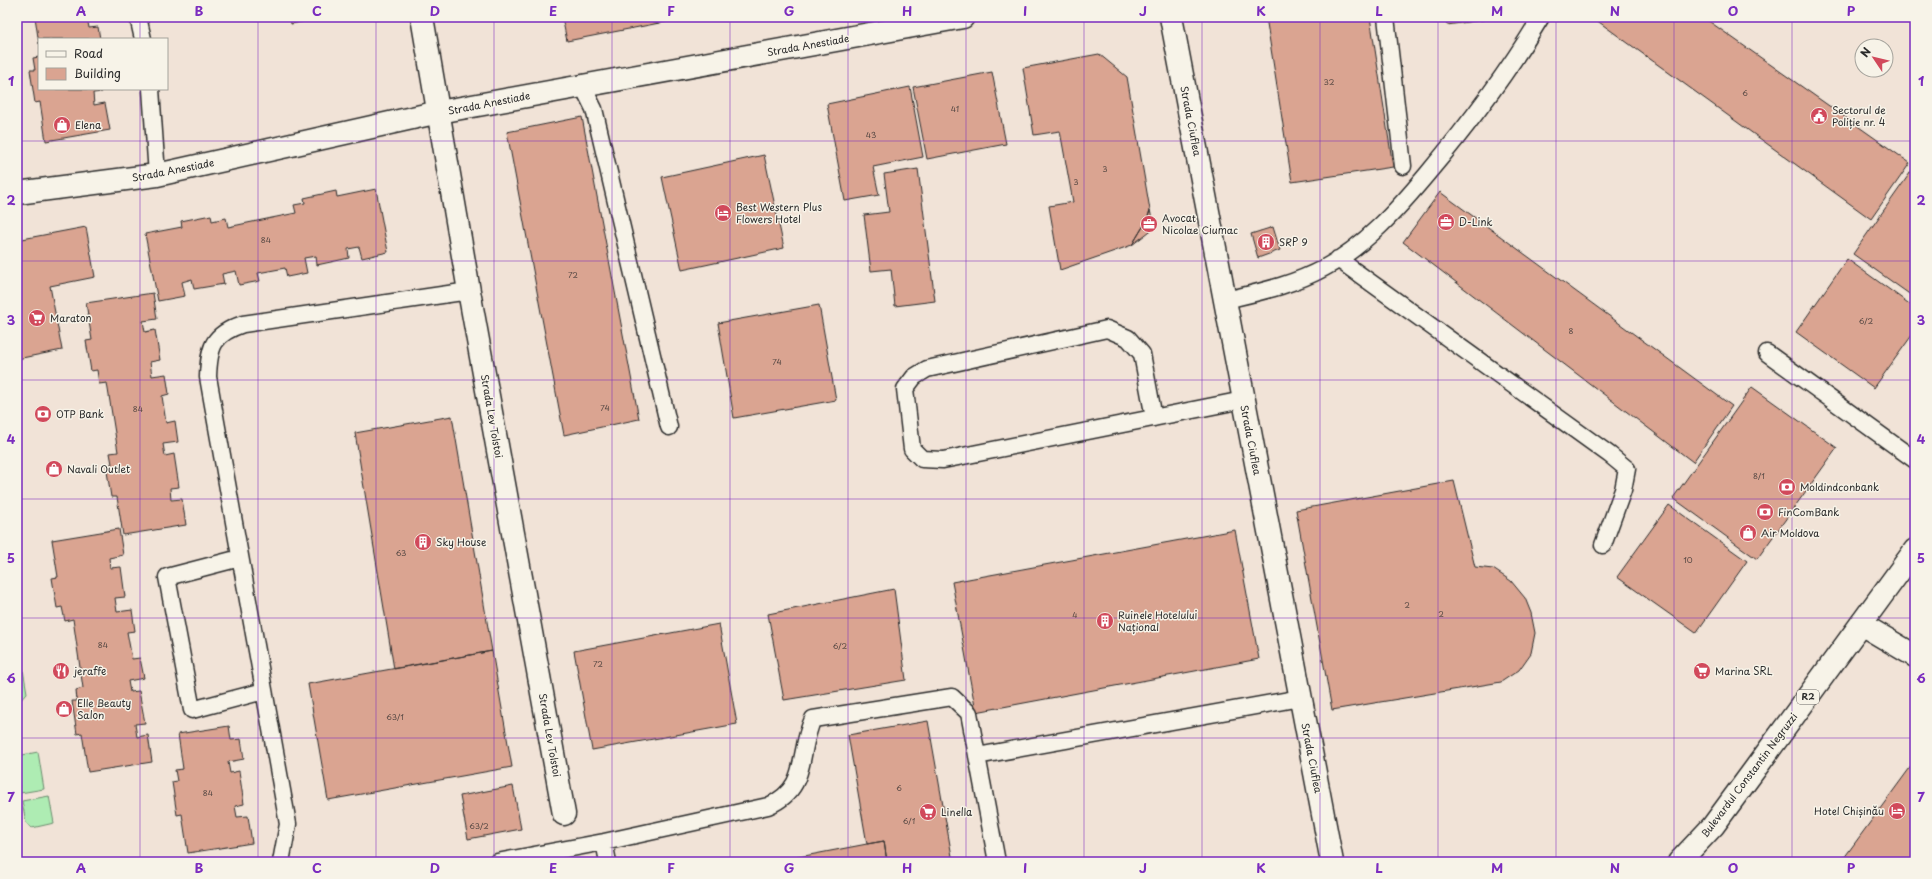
<svg xmlns="http://www.w3.org/2000/svg" width="1932" height="879" font-family="'Playpen Sans',sans-serif">
	<style>
		.green { fill: #aeecb3; stroke: #6c8c6f }
		.building { fill: #daa491; stroke: #2b2b2b }
		.lines { fill: none; stroke-linecap: round; stroke-linejoin: round }
		.service-casing { stroke: #2b2b2b; stroke-width: 19 }
		.minor-casing { stroke: #2b2b2b; stroke-width: 25 }
		.primary-casing { stroke: #2b2b2b; stroke-width: 25 }
		.service { stroke: #f7f3e8; stroke-width: 16 }
		.minor { stroke: #f7f3e8; stroke-width: 22 }
		.primary { stroke: #f7f3e8; stroke-width: 22 }
		.grid { fill: none; stroke: #7b2cbf; stroke-width: 1; stroke-opacity: 0.55 }
		.labels { text-anchor: middle; stroke-width: 3; stroke-linejoin: round; paint-order: stroke }
		.number-label { font-size: 8px; fill: #574944 }
		.shield { fill: #f7f3e8; stroke: #686764; stroke-width: 1 }
		.shield-label { font-size: 9px; font-weight: bold; fill: #2b2b2b }
		.street-label { font-size: 10px; fill: #2b2b2b; stroke: #f7f3e8 }
		.poi-label { font-size: 10px; fill: #2b2b2b; stroke: #f7f3e8; text-anchor: start }
		.neatline { fill: none; stroke: #7b2cbf; stroke-width: 1.5 }
		.grid-label { font-size: 13px; text-anchor: middle; font-weight: bold; fill: #7b2cbf }
	</style>
	<rect width="100%" height="100%" fill="#f1e3d7"/>
	<filter id="ink" filterUnits="userSpaceOnUse"><feTurbulence type="fractalNoise" baseFrequency=".025" numOctaves="2"/><feDisplacementMap in="SourceGraphic" scale="8" xChannelSelector="R" yChannelSelector="G"/><feConvolveMatrix kernelMatrix="1 2 1 2 8 2 1 2 1" color-interpolation-filters="sRGB"/></filter>
	<g filter="url(#ink)">
		<path class="green" d="M17,634L27,693L17,704Z
			M38,752L44,789L20,793L17,775V756Z
			M49,796L54,823L32,828L26,823L22,801Z"/>
		<path class="building" d="M35,17H87L89,28L98,27L100,39H39V44Z
			M290,17H326L291,24Z
			M562,17H675V20L567,41Z
			M1266,17H1370L1393,167L1292,182Z
			M1446,17H1503L1447,25Z
			M1592,17H1703L1910,163L1871,219Z
			M1099,54L1127,77L1150,210L1147,220L1132,245L1060,270L1049,206L1073,202L1060,131L1034,135L1023,68Z
			M39,57V89H101L102,92L93,93L94,105L105,103L110,130L46,141L40,102L35,103L30,70H35L33,58Z
			M992,72L1006,144L927,159L913,87Z
			M910,87L923,157L873,167L879,195L845,201L827,104Z
			M582,117L639,419L564,435L507,132Z
			M764,155L784,248L682,270L662,177Z
			M1915,166V298L1853,254Z
			M918,169L935,301L895,306L891,269L871,271L864,215L889,212L884,174Z
			M376,189L388,252L362,258L359,247L348,249L349,258L317,265L316,256L304,258L307,273L287,277L285,268L258,273L260,281L239,285L236,271L222,274L224,284L194,289L192,279L182,282L185,296L158,301L145,234L182,227L181,221L211,215L212,221L226,218L228,227L296,213L294,205L305,203L304,198L336,191L337,197Z
			M1440,192L1732,406L1693,462L1403,242Z
			M1150,210L1154,228L1132,245L1147,220Z
			M86,227L95,277L50,286L62,350L17,359V240Z
			M1273,227L1280,250L1258,258L1251,234Z
			M1847,259L1915,308V331L1874,388L1796,332Z
			M153,293L157,319L143,321L145,332L155,330L160,360L150,362L152,376L166,374L169,394L162,396L166,423L175,421L178,442L163,444L165,456L174,454L179,487L170,488L171,500L182,499L186,525L123,535L117,497H111L106,465L112,464L110,453L118,452L107,383L99,384L97,370L91,371L86,341L92,340L86,303Z
			M819,305L836,400L734,418L718,323Z
			M1752,387L1837,448L1757,559L1673,498Z
			M452,416L492,651L394,669L355,433Z
			M1454,481L1475,567L1493,569L1511,581L1525,598L1531,613L1535,633L1531,653L1519,670L1501,682L1332,710L1296,510Z
			M1669,505L1747,561L1696,633L1617,577Z
			M119,529L123,555L109,558L110,568L121,567L125,597L115,598L117,612L132,610L135,631L127,632L132,659L140,658L144,678L128,681L130,692L139,691L145,723L135,724L137,737L148,735L152,762L88,772L82,733L77,734L72,701H77L76,690L83,688L73,619L65,621L62,607L57,608L52,578L58,577L52,540Z
			M1235,530L1259,659L976,712L952,582Z
			M894,589L906,680L784,700L768,614Z
			M719,624L737,724L592,750L574,651Z
			M492,651L512,767L328,800L308,684Z
			M928,721L953,862H887L884,841L867,844L848,735Z
			M229,726L231,740L241,739L244,759L228,762L230,773L239,771L244,804L235,806L237,817L248,816L252,843L188,853L182,814L177,815L172,782L177,781L175,770L183,769L178,734Z
			M1915,761V862H1841Z
			M513,786L521,829L468,839L460,796Z
			M884,841L887,862H773L867,844Z"/>
		<g class="lines">
			<g class="service-casing">
				<path id="service" d="M138,17L143,39
					M1386,17L1403,166
					M582,85L594,109L669,427
					M151,89L157,175
					M1338,259L1610,455L1627,469L1623,490L1603,545
					M1226,300C1259,292 1293,285 1324,268C1365,246 1398,209 1428,173C1469,124 1508,72 1541,17
					M1767,353L1915,460
					M1154,418L1142,354L1128,338L1107,329L927,369L914,377L905,389L912,449L922,459L943,460L1243,400
					M240,558L167,577L192,710L264,691
					M977,756L1300,698
					M604,842L608,862
					M281,862L288,824L208,377C209,346 213,334 243,324L469,291
					M497,862L604,842L768,806C810,788 797,753 813,719L952,697L969,713L997,862"/>
			</g>
			<g class="minor-casing">
				<path id="minor" d="M422,17L469,291L564,814
					M1171,17L1332,862
					M17,193L157,175L439,112L963,17
					M1861,624L1915,656"/>
			</g>
			<g class="primary-casing">
				<path id="primary" d="M1679,862L1713,826L1755,769L1915,550"/>
			</g>
			<use href="#service" class="service"/>
			<use href="#minor" class="minor"/>
			<use href="#primary" class="primary"/>
		</g>
	</g>
	<path class="grid" d="M140,17V39M258,17V862M376,17V862M494,17V862M612,17V862M730,17V862M848,17V862M966,17V862M1084,17V862M1202,17V862M1320,17V862M1438,17V862M1556,17V862M1674,17V862M1792,17V862M140,89V862M17,141H1915M17,261H1915M17,380H1915M17,499H1915M17,618H1915M17,738H1915"/>
	<defs>
		<g id="civic-disc" transform="scale(0.9)"><circle r="9.5" fill="#d1495b" stroke="#f7f3e8"/><path d="M-.6-6.5H3V-4.5H.6V-3L4-1V1h2V6H-6V1h2V-1L-.6-3ZM-1.2 2.5V6h2.4V2.5Z" fill="#fff"/></g>
		<g id="shop-disc" transform="scale(0.9)"><circle r="9.5" fill="#d1495b" stroke="#f7f3e8"/><path d="M-5-2.5h2.3a2.7 3.5 0 0 1 5.4 0H5L5.5 6h-11ZM-1.5-2.5h3a1.5 2.3 0 0 0-3 0Z" fill="#fff"/></g>
		<g id="hotel-disc" transform="scale(0.9)"><circle r="9.5" fill="#d1495b" stroke="#f7f3e8"/><path d="M-6-4.5h1.5V1H6V5H4.5V3h-9V5H-6ZM-4 0a1.8 1.8 0 1 1 3.6 0ZM.5 0V-2.5h3Q6-2.5 6 0Z" fill="#fff"/></g>
		<g id="office-disc" transform="scale(0.9)"><circle r="9.5" fill="#d1495b" stroke="#f7f3e8"/><path d="M-6-3h4V-5.5h4V-3h4V5H-6ZM-1-4.5V-3h2v-1.5ZM-6 0V1H6V0Z" fill="#fff"/></g>
		<g id="building-disc" transform="scale(0.9)"><circle r="9.5" fill="#d1495b" stroke="#f7f3e8"/><path d="M-4-6H4V6H1V3H-1V6H-4ZM-2.5-4.3h1.7v1.8h-1.7ZM.8-4.3h1.7v1.8H.8ZM-2.5-1h1.7V.8h-1.7ZM.8-1h1.7V.8H.8Z" fill="#fff"/></g>
		<g id="supermarket-disc" transform="scale(0.9)"><circle r="9.5" fill="#d1495b" stroke="#f7f3e8"/><path d="M-6-5.5h2.5l.6 2H6L4.5 2H-2.5L-4.4-4H-6ZM-1.5 3.2a1.3 1.3 0 1 0 .1 0ZM3 3.2a1.3 1.3 0 1 0 .1 0Z" fill="#fff"/></g>
		<g id="bank-disc" transform="scale(0.9)"><circle r="9.5" fill="#d1495b" stroke="#f7f3e8"/><path d="M-6-4H6V4H-6ZM0-2.3a2.3 2.3 0 1 0 0 4.6a2.3 2.3 0 1 0 0-4.6Z" fill="#fff"/></g>
		<g id="restaurant-disc" transform="scale(0.9)"><circle r="9.5" fill="#d1495b" stroke="#f7f3e8"/><path d="M-5-6h1v4h1v-4h1v4h1v-4h1v5L-1.5 .5V6h-2V.5L-5-1ZM5-6V6H3V1.5H1.5Q1.5-4 5-6Z" fill="#fff"/></g>
	</defs>
	<g fill-rule="evenodd">
		<use href="#civic-disc" x="1819" y="116"/>
		<use href="#shop-disc" x="62" y="125"/>
		<use href="#hotel-disc" x="723" y="213"/>
		<use href="#office-disc" x="1446" y="222"/>
		<use href="#office-disc" x="1149" y="224"/>
		<use href="#building-disc" x="1266" y="242"/>
		<use href="#supermarket-disc" x="37" y="318"/>
		<use href="#bank-disc" x="43" y="414"/>
		<use href="#shop-disc" x="54" y="469"/>
		<use href="#bank-disc" x="1787" y="487"/>
		<use href="#bank-disc" x="1765" y="512"/>
		<use href="#shop-disc" x="1748" y="533"/>
		<use href="#building-disc" x="423" y="542"/>
		<use href="#building-disc" x="1105" y="621"/>
		<use href="#restaurant-disc" x="61" y="671"/>
		<use href="#supermarket-disc" x="1702" y="671"/>
		<use href="#shop-disc" x="64" y="709"/>
		<use href="#hotel-disc" x="1897" y="811"/>
		<use href="#supermarket-disc" x="928" y="812"/>
	</g>
	<g class="labels">
		<g class="number-label">
			<text x="1329" y="85">32</text>
			<text x="1745" y="96">6</text>
			<text x="955" y="112">41</text>
			<text x="871" y="138">43</text>
			<text x="1105" y="172">3</text>
			<text x="1076" y="185">3</text>
			<text x="266" y="243">84</text>
			<text x="573" y="278">72</text>
			<text x="1866" y="324">6/2</text>
			<text x="1571" y="334">8</text>
			<text x="777" y="365">74</text>
			<text x="605" y="411">74</text>
			<text x="138" y="412">84</text>
			<text x="1759" y="479">8/1</text>
			<text x="401" y="556">63</text>
			<text x="1688" y="563">10</text>
			<text x="1407" y="608">2</text>
			<text x="1441" y="617">2</text>
			<text x="1075" y="618">4</text>
			<text x="103" y="648">84</text>
			<text x="840" y="649">6/2</text>
			<text x="598" y="667">72</text>
			<text x="395" y="720">63/1</text>
			<text x="899" y="791">6</text>
			<text x="208" y="796">84</text>
			<text x="909" y="824">6/1</text>
			<text x="479" y="829">63/2</text>
		</g>
		<rect class="shield" x="1797" y="690" width="22" height="14" rx="3"/>
		<g class="shield-label">
			<text x="1808" y="700">R2</text>
		</g>
		<g class="street-label">
			<text transform="translate(808 45) rotate(-10)" y="4">Strada Anestiade</text>
			<text transform="translate(489 103) rotate(-11)" y="4">Strada Anestiade</text>
			<text transform="translate(1191 121) rotate(79)" y="4">Strada Ciuflea</text>
			<text transform="translate(173 170) rotate(-11)" y="4">Strada Anestiade</text>
			<text transform="translate(492 416) rotate(80)" y="4">Strada Lev Tolstoi</text>
			<text transform="translate(1251 440) rotate(79)" y="4">Strada Ciuflea</text>
			<text transform="translate(550 735) rotate(80)" y="4">Strada Lev Tolstoi</text>
			<text transform="translate(1312 758) rotate(79)" y="4">Strada Ciuflea</text>
			<text transform="translate(1749 775) rotate(-53)" y="4">Bulevardul Constantin Negruzzi</text>
		</g>
		<g class="poi-label">
			<text x="1832" y="114">Sectorul de<tspan x="1832" dy="12">Poliție nr. 4</tspan></text>
			<text x="75" y="129">Elena</text>
			<text x="736" y="211">Best Western Plus<tspan x="736" dy="12">Flowers Hotel</tspan></text>
			<text x="1162" y="222">Avocat<tspan x="1162" dy="12">Nicolae Ciumac</tspan></text>
			<text x="1459" y="226">D-Link</text>
			<text x="1279" y="246">SRP 9</text>
			<text x="50" y="322">Maraton</text>
			<text x="56" y="418">OTP Bank</text>
			<text x="67" y="473">Navali Outlet</text>
			<text x="1800" y="491">Moldindconbank</text>
			<text x="1778" y="516">FinComBank</text>
			<text x="1761" y="537">Air Moldova</text>
			<text x="436" y="546">Sky House</text>
			<text x="1118" y="619">Ruinele Hotelului<tspan x="1118" dy="12">Național</tspan></text>
			<text x="74" y="675">jeraffe</text>
			<text x="1715" y="675">Marina SRL</text>
			<text x="77" y="707">Elle Beauty<tspan x="77" dy="12">Salon</tspan></text>
			<text x="1884" y="815" text-anchor="end">Hotel Chișinău</text>
			<text x="941" y="816">Linella</text>
		</g>
	</g>
	<rect width="1932" height="879" fill="none" stroke="#f7f3e8" stroke-width="44"/>
	<rect x="38" y="38" width="130" height="52" fill="#f7f3e8" stroke="#a5a39c"/>
	<rect x="46" y="51" width="20" height="6" fill="#f7f3e8" stroke="#a5a39c"/>
	<text x="74" y="58" font-size="12" fill="#2b2b2b">Road</text>
	<rect x="46" y="68" width="20" height="12" fill="#daa491" stroke="#a5a39c"/>
	<text x="74" y="78" font-size="12" fill="#2b2b2b">Building</text>
	<g transform="translate(1874 58) rotate(305)"><circle r="19" fill="#f7f3e8" stroke="#a5a39c"/>
	<path d="M0-3L7 15L0 10L-7 15Z" fill="#d1495b"/>
	<text y="-6" font-size="11" font-weight="bold" text-anchor="middle" fill="#2b2b2b">N</text>
	</g>
	<rect x="22" y="22" width="1888" height="835" class="neatline"/>
	<g class="grid-label">
		<text x="81" y="16">A</text>
		<text x="199" y="16">B</text>
		<text x="317" y="16">C</text>
		<text x="435" y="16">D</text>
		<text x="553" y="16">E</text>
		<text x="671" y="16">F</text>
		<text x="789" y="16">G</text>
		<text x="907" y="16">H</text>
		<text x="1025" y="16">I</text>
		<text x="1143" y="16">J</text>
		<text x="1261" y="16">K</text>
		<text x="1379" y="16">L</text>
		<text x="1497" y="16">M</text>
		<text x="1615" y="16">N</text>
		<text x="1733" y="16">O</text>
		<text x="1851" y="16">P</text>
		<text x="11" y="86">1</text>
		<text x="1921" y="86">1</text>
		<text x="11" y="205">2</text>
		<text x="1921" y="205">2</text>
		<text x="11" y="325">3</text>
		<text x="1921" y="325">3</text>
		<text x="11" y="444">4</text>
		<text x="1921" y="444">4</text>
		<text x="11" y="563">5</text>
		<text x="1921" y="563">5</text>
		<text x="11" y="683">6</text>
		<text x="1921" y="683">6</text>
		<text x="11" y="802">7</text>
		<text x="1921" y="802">7</text>
		<text x="81" y="873">A</text>
		<text x="199" y="873">B</text>
		<text x="317" y="873">C</text>
		<text x="435" y="873">D</text>
		<text x="553" y="873">E</text>
		<text x="671" y="873">F</text>
		<text x="789" y="873">G</text>
		<text x="907" y="873">H</text>
		<text x="1025" y="873">I</text>
		<text x="1143" y="873">J</text>
		<text x="1261" y="873">K</text>
		<text x="1379" y="873">L</text>
		<text x="1497" y="873">M</text>
		<text x="1615" y="873">N</text>
		<text x="1733" y="873">O</text>
		<text x="1851" y="873">P</text>
	</g>
</svg>
